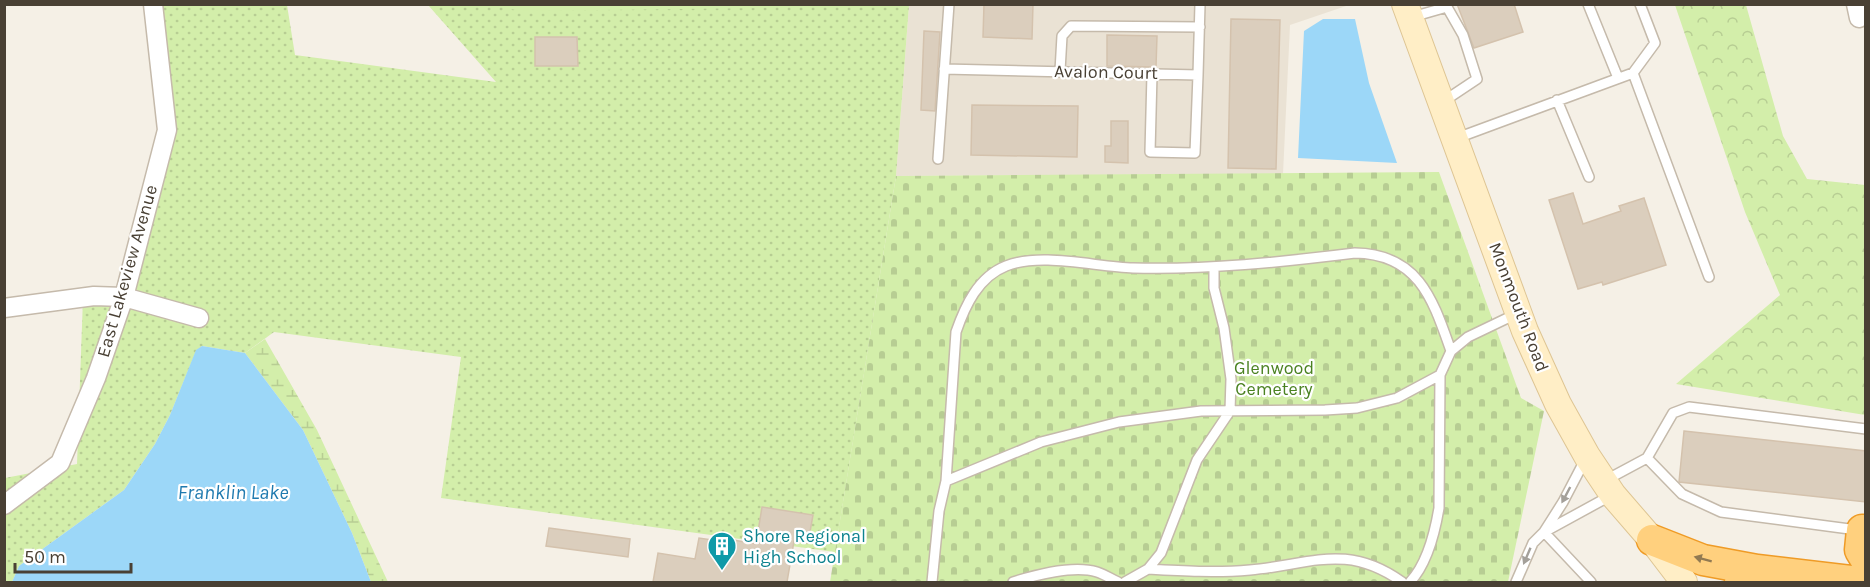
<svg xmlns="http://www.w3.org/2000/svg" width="1870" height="587" font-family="Karla,sans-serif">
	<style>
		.residential { fill: #eae2d4 }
		.grass { fill: url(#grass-dots) }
		.forest { fill: url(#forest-crowns) }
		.wetland { fill: url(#wetland-marsh) }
		.cemetery { fill: url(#cemetery-stones) }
		.garden { fill: #d3eeaa }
		.water { fill: #9cd7f8 }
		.building { fill: #dbcebd; stroke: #d4c2ad; stroke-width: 1.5 }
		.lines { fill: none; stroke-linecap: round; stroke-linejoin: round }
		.service-casing { stroke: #c5baab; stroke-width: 12 }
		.minor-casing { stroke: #c5baab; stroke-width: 21 }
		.secondary-casing { stroke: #dec593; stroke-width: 28 }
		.trunk-casing { stroke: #ef9b26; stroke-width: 33 }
		.service { stroke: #fff; stroke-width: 9 }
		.minor { stroke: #fff; stroke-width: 18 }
		.secondary { stroke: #ffeec6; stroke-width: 26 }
		.trunk { stroke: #ffd07e; stroke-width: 30 }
		.oneway { fill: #a4a09a }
		.oneway2 { fill: #927a52 }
		.labels { text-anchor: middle; stroke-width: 4.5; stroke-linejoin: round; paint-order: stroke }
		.street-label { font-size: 18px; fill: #494034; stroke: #fff }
		.park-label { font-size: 18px; fill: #4a8221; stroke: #fff }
		.culture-label { font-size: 18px; fill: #0d838f; stroke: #fff; text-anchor: start }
		.water-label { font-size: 20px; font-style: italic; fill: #1f7aaf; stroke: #fff }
	</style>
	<defs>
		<pattern id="grass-dots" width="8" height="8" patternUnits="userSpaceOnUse" patternTransform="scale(1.5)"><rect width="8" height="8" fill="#d3eeaa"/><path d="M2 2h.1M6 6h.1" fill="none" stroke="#b7cd93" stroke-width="1.8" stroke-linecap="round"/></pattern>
		<pattern id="forest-crowns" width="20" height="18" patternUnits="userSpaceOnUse" patternTransform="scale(1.5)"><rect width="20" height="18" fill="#d3eeaa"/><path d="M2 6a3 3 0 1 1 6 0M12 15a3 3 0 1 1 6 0" fill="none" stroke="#b7cd93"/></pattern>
		<pattern id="wetland-marsh" width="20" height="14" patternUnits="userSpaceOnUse" patternTransform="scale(1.5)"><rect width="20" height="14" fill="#d3eeaa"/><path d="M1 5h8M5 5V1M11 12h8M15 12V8" fill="none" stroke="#b7cd93"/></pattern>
		<pattern id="cemetery-stones" width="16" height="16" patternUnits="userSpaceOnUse" patternTransform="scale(1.5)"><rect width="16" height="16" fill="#d3eeaa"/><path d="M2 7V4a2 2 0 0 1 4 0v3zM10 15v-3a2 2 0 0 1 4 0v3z" fill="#b7cd93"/></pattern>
	</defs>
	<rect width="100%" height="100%" fill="#f5f0e6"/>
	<path class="residential" d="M909,5H1349L1290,25L1283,174L896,176Z"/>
	<path class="grass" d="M146,5H287L295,55L496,82L428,5H909L896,176L835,552L441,498L461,357L274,332L245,353L202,346L196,351L170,415L155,444L124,490L19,566L12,582H5V478L77,464L83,298L121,297L160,142Z"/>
	<path class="forest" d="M1675,5H1746L1783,136L1807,179L1865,185V415L1676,384L1780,295L1745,212Z"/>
	<path class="wetland" d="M265,339L317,430L388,582H371L352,533L303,430L245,353Z"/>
	<path class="cemetery" d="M1439,172L1521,398L1544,411L1508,582H830L896,176Z"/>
	<path class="garden" d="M494,5H783L762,8L520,11Z"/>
	<path class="water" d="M1323,19H1355L1369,83L1397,163L1298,158L1304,31Z
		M202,346L245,353L303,430L352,533L371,582H12L19,566L124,490L155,444L170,415L196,350Z"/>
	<path class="building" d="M984,4H1033L1032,39L983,37Z
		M1457,4H1514L1523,32L1474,48Z
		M1231,19L1280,20L1276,169L1228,168Z
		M924,31L940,32L935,111L921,110Z
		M1107,35L1157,36L1156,67L1107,66Z
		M535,37H577L578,66H535Z
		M972,105L1078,106L1077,157L971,155Z
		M1111,121H1128V163L1105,162V146H1111Z
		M1573,193L1583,224L1621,211L1619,206L1644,198L1666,265L1603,285L1602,282L1578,289L1549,200Z
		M1684,431L1866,451V502L1679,482Z
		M762,507L813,515L808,543L794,541L787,582H653L658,553L695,559L699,538L733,543V540L756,544Z
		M549,528L630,539L628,557L546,546Z"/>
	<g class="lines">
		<g class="service-casing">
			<path id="service" d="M1588,4L1618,78
				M1412,17L1447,7L1463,35L1477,79L1444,101
				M944,69L1198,75L1200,4
				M1060,71L1062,36L1071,26L1200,27
				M1633,73L1655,43L1640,4
				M1152,74L1150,152L1195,153L1198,75
				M1557,100L1589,177
				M1457,138L1633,73L1709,277
				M938,159L949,4
				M1647,458L1673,413L1689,407L1866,429
				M1606,480L1647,458L1682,494L1721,512L1857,530
				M946,481L956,332C965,306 978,277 1006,266C1041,252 1096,267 1133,268C1207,270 1282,262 1355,253C1419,254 1433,300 1451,351
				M1546,531L1610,496
				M1544,532L1591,582
				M1148,569C1182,571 1216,573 1250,570C1310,565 1346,542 1402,582
				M932,582L939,511L946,481L1041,442L1119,422L1201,411L1325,410L1357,408L1397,398L1440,375
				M1013,582C1035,575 1074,565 1097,572C1104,574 1111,579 1118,582
				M1125,582L1148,569L1161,553L1197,460L1230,411L1231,379L1224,328L1214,288V267
				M1410,582C1427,564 1435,532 1439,508L1440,375L1451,351L1468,337L1516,314
				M1516,582L1533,543L1544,532L1563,502L1586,458"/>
		</g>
		<g class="minor-casing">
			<path id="minor" d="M1856,4L1859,18L1866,12
				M4,308L94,296L124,297L199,318
				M4,505L60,463L96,378L124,297L167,130L153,4"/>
		</g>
		<g class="secondary-casing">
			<path id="secondary" d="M1405,4L1525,331L1558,404L1587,456L1613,495L1652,540L1684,582"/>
		</g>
		<g class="trunk-casing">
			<path id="trunk" d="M1862,530L1860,550L1866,560
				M1652,540L1703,560L1757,570
				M1740,582L1757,570L1859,582"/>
		</g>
		<use href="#service" class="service"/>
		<use href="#minor" class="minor"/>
		<use href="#secondary" class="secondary"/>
		<use href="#trunk" class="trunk"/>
	</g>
	<defs><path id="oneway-solid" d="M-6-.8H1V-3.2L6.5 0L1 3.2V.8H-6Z" transform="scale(1.5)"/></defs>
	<g class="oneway">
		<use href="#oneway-solid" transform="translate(1566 495) rotate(118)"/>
		<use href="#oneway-solid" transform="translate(1527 556) rotate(113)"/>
	</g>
	<use class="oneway2" href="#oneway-solid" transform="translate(1703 559) rotate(-165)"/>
	<defs>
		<g id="building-pin" transform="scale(1.5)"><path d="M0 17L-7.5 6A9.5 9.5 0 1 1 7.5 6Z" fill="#0f9aa8" stroke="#fff"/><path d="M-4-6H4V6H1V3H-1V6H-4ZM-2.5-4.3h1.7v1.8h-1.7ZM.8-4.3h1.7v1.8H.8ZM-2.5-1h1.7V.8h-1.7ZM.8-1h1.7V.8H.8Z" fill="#fff"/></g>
	</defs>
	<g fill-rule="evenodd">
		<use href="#building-pin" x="722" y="546"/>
	</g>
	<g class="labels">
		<g class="street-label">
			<text transform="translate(1106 72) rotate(1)" y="6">Avalon Court</text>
			<text transform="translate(127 271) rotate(-74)" y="6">East Lakeview Avenue</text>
			<text transform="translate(1519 307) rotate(69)" y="6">Monmouth Road</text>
		</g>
		<g class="park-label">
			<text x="1274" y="374">Glenwood<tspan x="1274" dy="21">Cemetery</tspan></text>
		</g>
		<g class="culture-label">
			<text x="743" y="542">Shore Regional<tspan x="743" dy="21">High School</tspan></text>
		</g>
		<g class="water-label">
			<text x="233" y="499">Franklin Lake</text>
		</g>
	</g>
	<rect width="1870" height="587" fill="none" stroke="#494034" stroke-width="12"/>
	<path d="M15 563v9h116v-9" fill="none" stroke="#494034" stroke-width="3"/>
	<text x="24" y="563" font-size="18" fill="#494034" stroke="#ffffff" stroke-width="4.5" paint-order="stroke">50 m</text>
</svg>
